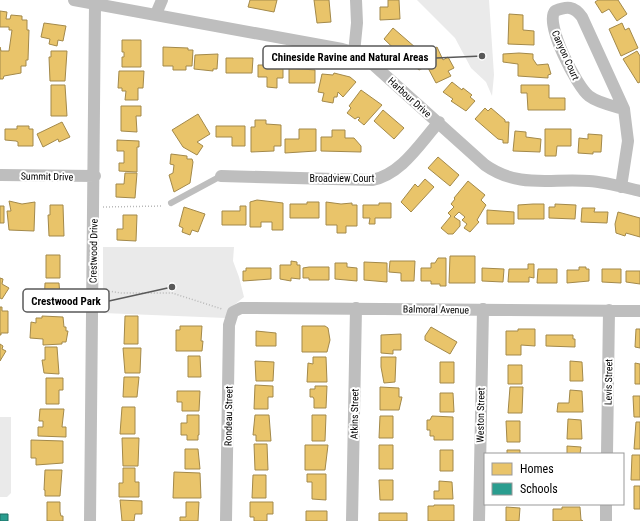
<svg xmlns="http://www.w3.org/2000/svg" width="640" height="521" font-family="'Roboto Condensed',sans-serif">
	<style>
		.green { fill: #eaeaea }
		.homes { fill: #e9c46a; stroke: #a3894a }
		.schools { fill: #2a9d8f; stroke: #1d6e64 }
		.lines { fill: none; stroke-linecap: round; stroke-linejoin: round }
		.path { stroke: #b8b8b8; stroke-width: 1.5; stroke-dasharray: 1 2; stroke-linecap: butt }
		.service { stroke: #bebebe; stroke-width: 6 }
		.minor { stroke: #bebebe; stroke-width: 12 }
		.labels { text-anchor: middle; stroke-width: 4; stroke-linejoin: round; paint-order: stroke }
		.street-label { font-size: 10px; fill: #000; stroke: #fff }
		.leader { fill: none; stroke: #595959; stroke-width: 1.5 }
		.callout-dot { fill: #595959; stroke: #fff; stroke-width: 1.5 }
		.callout { fill: #fff; stroke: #595959; stroke-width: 1.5 }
		.callout-label { font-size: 11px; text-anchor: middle; font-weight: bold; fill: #000 }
	</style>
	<rect width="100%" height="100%" fill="#fff"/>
	<path class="green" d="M417,0H489L494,75L492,96L486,82L471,68L455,38Z
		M103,247H234L233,261L239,277L244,297L228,310L226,318L103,313Z
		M0,417H11V493L7,497H0Z"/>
	<path class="homes" d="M250,0H277L274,12L248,7Z
		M314,0H329L331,22L317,23Z
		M388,0H399L400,19L380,20V7H388Z
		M598,0H618L627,14L617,21L609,9L602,13L595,2Z
		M0,11L7,12L6,19H10L11,15L22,16V20H27V30H29L28,60H26V66H21V73L4,76L3,79H0V47L1,51H9L12,30H9V27H0Z
		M509,14L523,15V30L534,31V45L508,44Z
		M44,23L66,26L63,41L58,40L57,46L49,44L50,39L41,37Z
		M622,23L625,30L629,28L638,48L621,56L609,29Z
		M393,28L416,48L406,60L384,39Z
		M122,40H141V67H122V57H124V52H122Z
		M163,47L188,48V50H193L192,66H186V70H173V66H163Z
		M437,47L443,60L448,57L454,68L448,71L451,76L436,83L427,66L419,70L410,62Z
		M51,51H67L65,81H50L49,57H51Z
		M637,51L640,56V82L638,83L623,59Z
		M519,53L533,54V59L537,65L548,64L551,74L548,75V78L518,76V64L503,62V54Z
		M218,54L217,69H213V71L194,69L195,55Z
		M226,58H253L252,73H226Z
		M258,65H283V78H277V88L267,87V77H258Z
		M289,68L315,70V83H289Z
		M119,71H144L143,88H138V100H125L126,91H122V88H118Z
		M334,73L350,77L356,82L343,97L338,92L337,97H334L333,103L322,101L324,93L318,92L322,74L333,75Z
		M452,82L462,90L463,88L472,95L470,97L475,101L466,111L451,101L453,99L443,92Z
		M51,85H65L67,116H51Z
		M521,85H549V98H565V110H528L527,93H521Z
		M361,90L382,105L364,125L358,120L360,118L358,117L355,119L347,113L351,108L349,106Z
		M121,106H141V116H136L137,132L121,131Z
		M485,108L488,111L491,108L505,120V122H509L508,143H503V140L498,139L475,119Z
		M383,110L404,128L394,139L374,121Z
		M198,114L210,134L197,142L203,146L197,155L183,147L172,130Z
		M255,120H266V124L281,125V146H274V151L251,152V127H255Z
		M62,122L70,137L59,142L58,139L43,147L37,134Z
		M17,126H29V129H33V146H18V142L16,141L5,140V129H17Z
		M216,126H245V146H232V137H216Z
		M299,129H316V151L285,153V139H299Z
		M545,129H571V146H557L556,156H545Z
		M332,130H345V138H354L361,146V152L321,151V137H332Z
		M515,131L526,132V137L541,139L540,152L513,151Z
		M588,134L602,135L601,152H593V154L578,153L579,138L588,139Z
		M117,140L139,141V147H137V172L119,171V163H124V151H117Z
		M171,154L187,156V159H192L193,162L190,183L174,192L169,175L173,173L174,165L170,164Z
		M438,157L459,175L450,186L428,168Z
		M125,173H137L135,198L116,197V184H124Z
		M425,179L434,187L411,212L401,202L415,184L418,187Z
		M468,181L485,195L481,200L486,205L477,220L479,222L470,232L464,228L467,224L462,220L465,217L459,212L454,217L460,221V226L453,234H448L441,228L451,216L448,213L454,207L451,204L455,199L454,198Z
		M257,200L283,203V230H272V222H261V227H250V202Z
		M9,201L22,204L35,202L34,231L9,230L7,211H11Z
		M307,202H319V218H290V204H307Z
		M326,202L341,204L352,203V205H357V226H346V233H337V225H326Z
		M379,203H391V218H375V224H369L370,218H363V205H379Z
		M533,204H544V219H518V205Z
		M555,204L576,205L575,219L549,218V207H555Z
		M50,205H63L64,236H49L48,215H50Z
		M0,206H4V223H0Z
		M240,206H246V225H222V211H240Z
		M184,207L205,214L198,232L192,230L190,235L182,232L183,228L179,226Z
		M582,208H595L594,212H608L607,223L581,222Z
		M487,210L514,212V224H487Z
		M618,212L640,218V237L626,233L625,236L616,233L615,224Z
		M123,215H137L136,241L117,240V229H123Z
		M46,255H60V278H46Z
		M450,256H475V283H449Z
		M438,258H446V286H440V284H431V281H421V268H431V263H435Z
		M291,261L297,262V265H300V279L291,278V281L280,279V265H291Z
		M390,261H415L414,281H401V273L389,272Z
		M364,262L387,263V282L364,280Z
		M335,263H347V267L357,268V281L335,279Z
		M528,264H534V278L529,277V282H508L509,269H528Z
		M309,267H329V280H309V278H303V268Z
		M579,267H586V269H589V281L567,283V270H579Z
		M246,268H271V279L243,281V271H246Z
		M482,268L504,269L503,282L482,281Z
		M538,269H557V283H537Z
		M602,269H621V283L602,282Z
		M626,271H640V284L626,282Z
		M0,278L3,279L2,284L9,288L2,299L0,298Z
		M45,283H59L61,309H44Z
		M0,307H2V311H8V333H1V335H0Z
		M42,316L63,317L64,327H66V331H68L66,342H62V344L43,345V339L30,338L31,322L36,323V318H42Z
		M125,316H138V344H124Z
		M180,326H202L201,341H203L202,351H176V330H180Z
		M302,326H325L328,328L330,340L327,352H302Z
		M431,327L457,342L450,354L425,340V336Z
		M518,329H535V346L521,345V355H506V331H518Z
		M636,329H640V348L635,347Z
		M256,331L276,333V346H256Z
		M401,334V350H393V354L381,353V335Z
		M546,335H573V339H575V347L546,346Z
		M0,344L3,346L2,349L6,351L0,361Z
		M45,347H57L59,374L44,373L42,360H45Z
		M123,348H141L140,373H125Z
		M188,356H200L201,377H188Z
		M313,357H326L327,382H307L308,363L313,364Z
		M381,357H396L395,382L384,383L381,367Z
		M255,361L274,362L273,381H256Z
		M570,361L582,362L583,381H570Z
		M440,362H454V383H440Z
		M635,363L640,364V384H635Z
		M508,365H522V384H508Z
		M124,377H139L137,397H123Z
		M46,378H63V390H59V404H46Z
		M255,385L273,386V397H268V409H254Z
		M315,386H327L326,408H314V399L313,397H310V389H315Z
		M380,387L399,388V397H402L399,410H380Z
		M510,387H523L522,413H508Z
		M570,390L582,391L583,412H557L558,403H569Z
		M177,391H200L199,411H182V402H177Z
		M440,393H453L454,412H440Z
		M633,396H640V417H634Z
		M122,407H135V434H120Z
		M40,409H64L62,427H66V437L38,436V427H43V421H39Z
		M187,415H199V435H198V440H187V435H181V423H187Z
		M255,415H269L271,441H256V435H253Z
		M312,415H326L325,441H312Z
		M380,416H393V438H379Z
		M432,416L453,417V440H434V436H430V430H427V420H430Z
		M568,419L581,420L582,439H567Z
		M506,421H520V442H507Z
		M636,422H640V449H634Z
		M122,438H139L138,466H123Z
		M31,440L63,441V463L36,465V458H31Z
		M254,444H267L268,470H255Z
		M305,445H328L325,470H305Z
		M379,445H393V469H379Z
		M567,446L581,447L580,454H567Z
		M185,449H198L200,469H185Z
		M440,450H453V471H440Z
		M507,450H520V454H507Z
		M632,455H640V480H631Z
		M123,468H135V482H139V497H119V483H123Z
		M45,470H62L60,496H45V490H44Z
		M174,472L200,473L201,498H173Z
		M307,474H326V500L312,499V482H307Z
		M253,475H266V498H252Z
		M379,480H393V500H380Z
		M439,481L452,482L453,499H434V491H439Z
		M634,486H640V509H634Z
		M120,500L142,501V514H135L134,521H122Z
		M47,502H60V512L61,516H63V521H47Z
		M186,502H199L198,521H180V517H186Z
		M250,502H273V514H267V521H254V517H250Z
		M434,505H454V521H428V506H434Z
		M506,507L520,508L519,521H506Z
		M562,507H580L581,520L583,521H553V509H562Z
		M306,511H327V521H306Z
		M379,513H407V521H379Z"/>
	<path class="schools" d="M0,514H8V521H0Z"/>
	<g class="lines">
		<path class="path" d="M103,207L163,206
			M103,290L121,293H172L222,309"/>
		<path class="service" d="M171,203L221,176"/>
		<path class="minor" d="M74,0L342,49L360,54L367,59L485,165C519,189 551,178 589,181C606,182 623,187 640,191
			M156,14L162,0
			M354,53L357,23L356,0
			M0,175L95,176
			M221,176L372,180C402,174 420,143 439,122
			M621,187L628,141L624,109L582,17C574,6 567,6 555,11C544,23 577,87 589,96C598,103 613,106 624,109
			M607,454L609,310
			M90,521L95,4
			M226,521L229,325L233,312L241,308L640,311
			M352,521L356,308
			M479,521L483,309
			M606,521V504"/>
	</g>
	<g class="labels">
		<g class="street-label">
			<text transform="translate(566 55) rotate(66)" y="4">Canyon Court</text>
			<text transform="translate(410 97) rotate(42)" y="4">Harbour Drive</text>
			<text transform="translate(47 176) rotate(1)" y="4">Summit Drive</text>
			<text x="342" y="182">Broadview Court</text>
			<text transform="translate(93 251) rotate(-89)" y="4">Crestwood Drive</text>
			<text transform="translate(436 309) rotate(1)" y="4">Balmoral Avenue</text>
			<text transform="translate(608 382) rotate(-89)" y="4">Levis Street</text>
			<text transform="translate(354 414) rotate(-89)" y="4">Atkins Street</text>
			<text transform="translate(480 415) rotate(-89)" y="4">Weston Street</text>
			<text transform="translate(228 416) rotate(-89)" y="4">Rondeau Street</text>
		</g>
	</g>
	<path class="leader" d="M482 56L436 58M172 287L109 301"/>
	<g class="callout-dot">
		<circle cx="482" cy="56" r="4"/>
		<circle cx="172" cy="287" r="4"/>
	</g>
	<g class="callout">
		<rect x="263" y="46" width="173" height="23" rx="4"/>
		<rect x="23" y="289" width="86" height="23" rx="4"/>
	</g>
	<g class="callout-label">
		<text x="350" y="61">Chineside Ravine and Natural Areas</text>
		<text x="66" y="305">Crestwood Park</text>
	</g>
	<rect x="484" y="453" width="140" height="52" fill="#ffffff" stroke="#999999"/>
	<rect x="492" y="463" width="20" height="12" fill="#e9c46a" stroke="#999999"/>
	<text x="520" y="473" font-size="12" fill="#000000">Homes</text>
	<rect x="492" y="483" width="20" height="12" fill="#2a9d8f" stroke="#999999"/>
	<text x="520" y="493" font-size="12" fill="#000000">Schools</text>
</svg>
